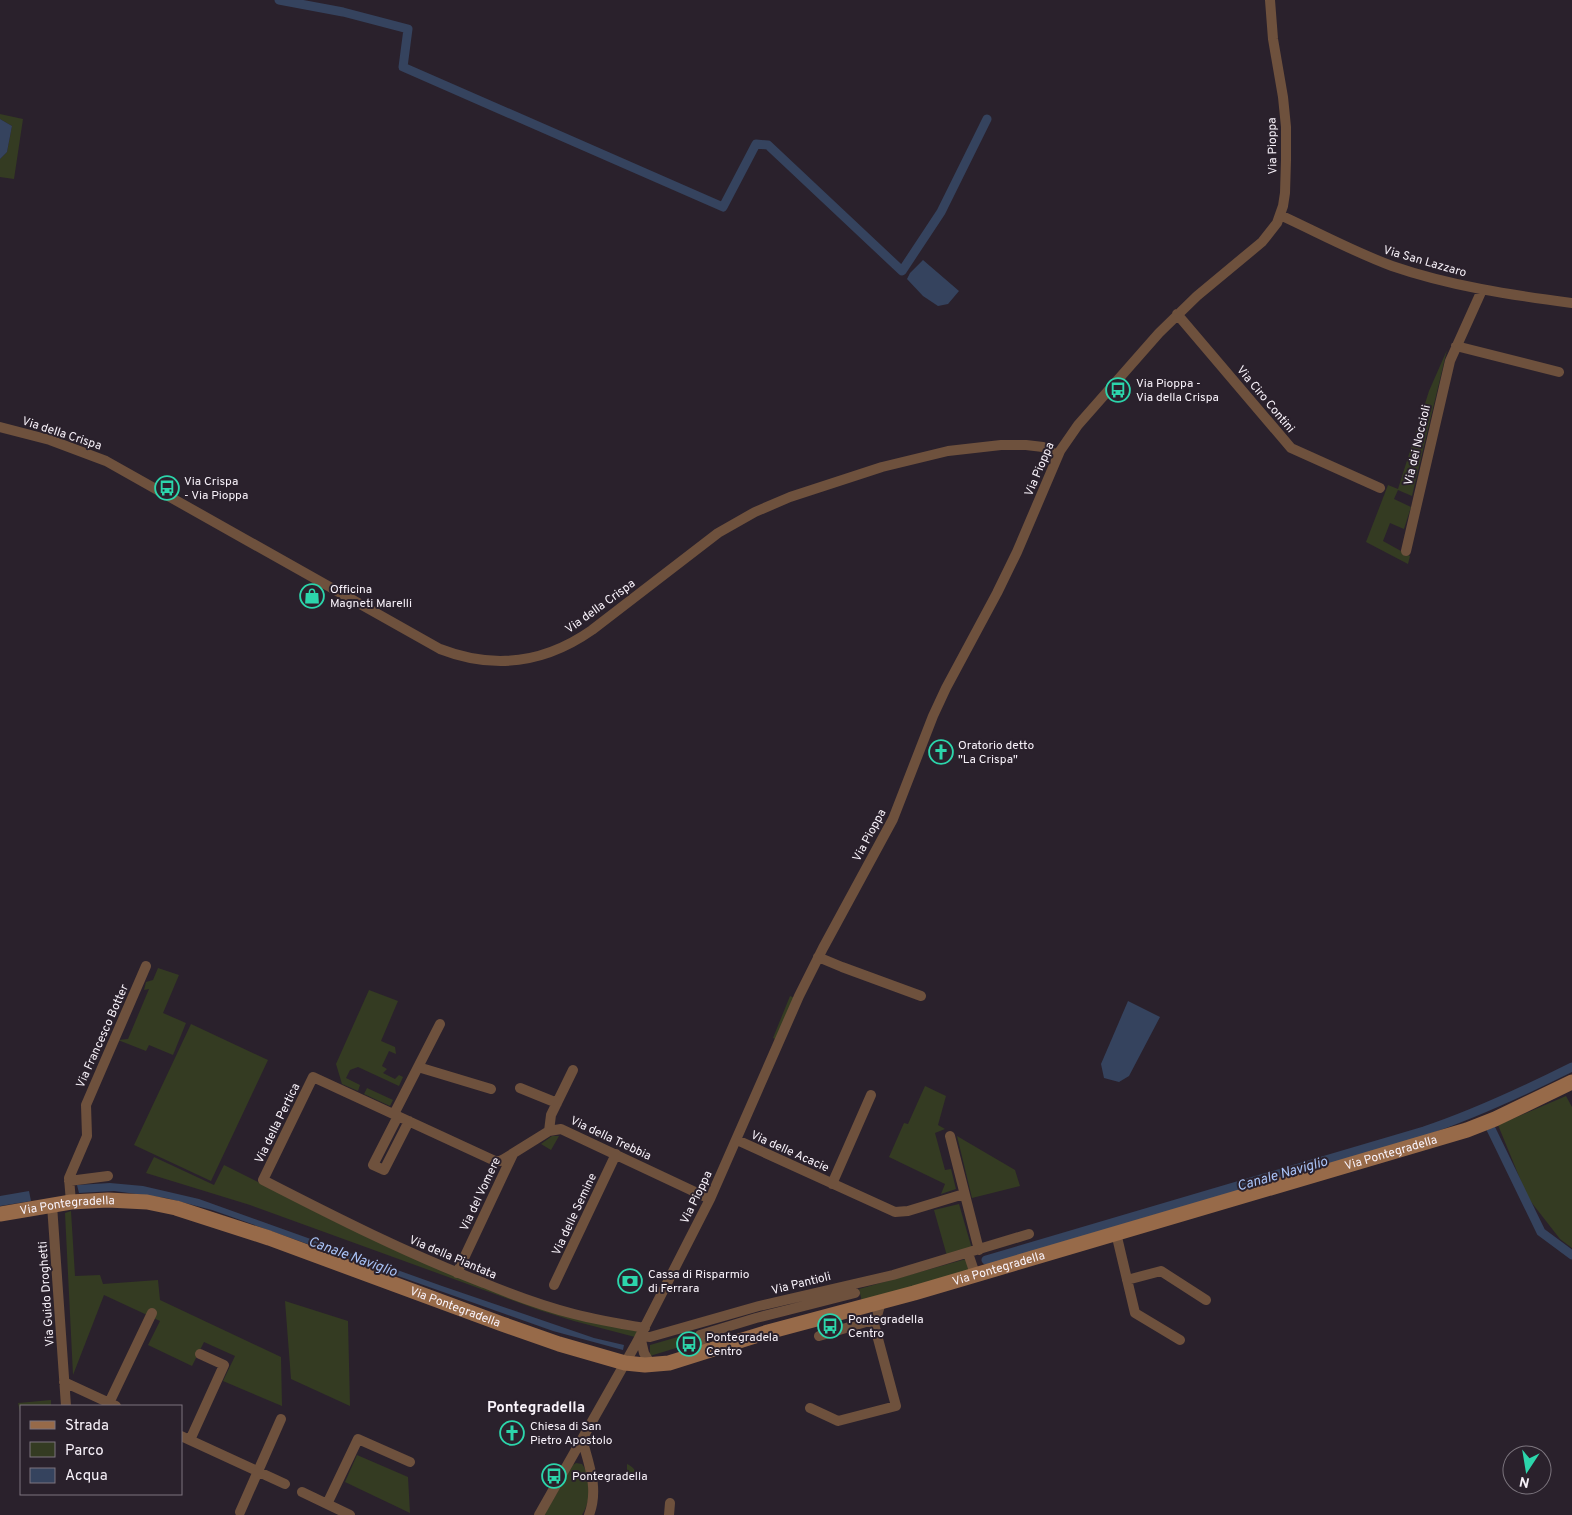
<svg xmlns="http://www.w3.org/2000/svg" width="1572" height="1515" font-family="Overpass,sans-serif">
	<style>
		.green { fill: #343b22 }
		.water { fill: #35435e }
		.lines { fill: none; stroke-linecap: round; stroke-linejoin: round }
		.canal { stroke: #35435e; stroke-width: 9 }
		.street { stroke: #6e513d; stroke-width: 10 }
		.secondary { stroke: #976a49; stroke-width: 15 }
		.labels { text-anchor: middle; stroke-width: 4; stroke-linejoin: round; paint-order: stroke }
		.street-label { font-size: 12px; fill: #f8f2fa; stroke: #2a212c }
		.poi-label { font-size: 12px; fill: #f8f2fa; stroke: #2a212c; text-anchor: start }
		.water-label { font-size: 14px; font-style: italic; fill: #a9c3f7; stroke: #2a212c }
		.quarter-label { font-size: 15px; font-weight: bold; fill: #f8f2fa; stroke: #2a212c }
	</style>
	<rect width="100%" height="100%" fill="#2a212c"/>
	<path class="green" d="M0,114L23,119L14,179L0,177V159L7,152L12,126L0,119Z
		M1447,350L1412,496L1398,490L1394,499L1411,507L1404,529L1390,523L1383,541L1410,556L1408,564L1366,542L1388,485L1398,489L1429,391Z
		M158,968L179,975L163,1013L186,1023L173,1055L149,1045L146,1051L118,1040L128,1039L149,989L144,990L146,982L153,980Z
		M369,990L398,1001L381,1041L395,1047L396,1054L389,1051L382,1066L387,1069L383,1073L395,1079L399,1075L403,1077L399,1086L358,1067L350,1070L346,1078L360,1085L358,1091L342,1084L336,1064Z
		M790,996L795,998L777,1040L773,1038Z
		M191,1024L268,1060L211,1181L134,1145Z
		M925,1086L946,1096L938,1125L945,1129L935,1133L945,1170L951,1169L956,1189L941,1194L945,1184L889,1157L904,1123L908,1124Z
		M367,1088L393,1100L390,1106L364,1094Z
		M1566,1096L1572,1107V1248L1560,1239L1528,1198L1498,1125Z
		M552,1136H559L551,1150L541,1144Z
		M957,1136L1015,1170L1020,1186L972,1198Z
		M154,1157L214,1185L224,1165L322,1214L443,1271L642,1330L635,1337L574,1321L539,1310L250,1205L146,1173Z
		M959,1204L972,1249L947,1256L934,1210Z
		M71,1211L75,1276L100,1275L103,1284L158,1280L160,1300L281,1357L282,1406L223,1381L235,1356L204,1342L192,1366L148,1345L160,1321L104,1295L73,1375L65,1213Z
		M966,1259L969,1272L862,1302L859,1289Z
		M285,1301L348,1321L350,1406L291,1379Z
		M695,1332L699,1341L650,1356V1345Z
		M51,1400V1406H21V1413L20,1412L18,1403Z
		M357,1455L408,1477L410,1513L345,1482Z
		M576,1463L582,1464C593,1479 591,1500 582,1515H544L573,1465Z
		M627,1464C633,1467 637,1470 634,1478L627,1477Z"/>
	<path class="water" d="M0,119L12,126L7,152L0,159Z
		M923,260L959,291L948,304L938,306L923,296L907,279L910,273Z
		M1128,1001L1160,1017L1129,1076L1119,1082L1104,1078L1101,1064Z
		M110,1183L143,1186L199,1199L442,1286L594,1338L624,1345L623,1350L553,1331L212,1210L166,1198L114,1191L79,1193L77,1185Z
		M29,1191L31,1201L0,1206V1196Z"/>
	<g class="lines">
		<path class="canal" d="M279,0L343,12L408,29L403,67L723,207L756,144L768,145L902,271L941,212L987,119
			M1491,1129L1541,1232L1572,1255
			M986,1260L1424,1131C1475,1114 1524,1091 1572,1067"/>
		<path class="street" d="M1280,215C1317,232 1354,252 1392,266C1450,286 1511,295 1572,303
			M1177,314L1291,448L1380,488
			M1456,346L1559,372
			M0,427L50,440L106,461L440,649C494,670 545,663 592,630L718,533L755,512L790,497L882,467L948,451L1001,445H1026L1043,447L1057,455
			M1406,551L1450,361L1482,290
			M818,957L842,967L921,996
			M418,1067L491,1089
			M520,1088L557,1103
			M394,1114L440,1024
			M398,1116L373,1165L384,1170L409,1121
			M549,1131L551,1115L573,1070
			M950,1136L979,1250
			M737,1140L895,1212L908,1211L964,1194
			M69,1181L108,1176
			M832,1184L871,1095
			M71,1202L69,1178L87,1136L86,1105L146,966
			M52,1205L66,1406
			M1116,1233L1135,1313L1180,1340
			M968,1253L975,1274
			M457,1273L513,1154
			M1127,1280L1161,1271L1206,1300
			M554,1285L616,1154
			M645,1328C621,1324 597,1320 574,1314C543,1306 513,1295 484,1283C408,1254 335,1217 263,1180L313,1077L495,1161H500L504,1159L549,1131L561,1129L710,1199
			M640,1336L650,1337L759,1306L893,1275L1029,1234
			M640,1336L644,1353L651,1365
			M819,1336L876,1319L881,1302
			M706,1351L700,1335L756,1318L855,1293
			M64,1382L116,1406
			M109,1403L152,1313
			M810,1408L838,1421L896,1406L873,1320
			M181,1436L285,1484
			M582,1439C589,1465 599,1489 589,1515
			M190,1440L224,1365L200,1354
			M302,1492L350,1515
			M327,1504L358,1439L410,1462
			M240,1512L281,1419
			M539,1515L637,1342L710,1199L799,996L823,948L893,819L933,716L946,688L997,593L1017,552L1060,451L1078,425L1159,333L1197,296L1262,242L1277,223L1283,206L1285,193L1286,160V127L1283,97L1273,39L1270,0
			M669,1515L670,1503"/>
		<path class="secondary" id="s1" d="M0,1214L71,1202L108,1200L147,1202L176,1208L269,1238L502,1324L559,1344L625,1363L645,1365L669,1363L768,1332L914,1293L1467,1130L1495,1119L1572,1082"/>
	</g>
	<defs>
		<g id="bus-ring" transform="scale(1.25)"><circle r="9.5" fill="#2a212c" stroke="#2cd5ab" stroke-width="1.5"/><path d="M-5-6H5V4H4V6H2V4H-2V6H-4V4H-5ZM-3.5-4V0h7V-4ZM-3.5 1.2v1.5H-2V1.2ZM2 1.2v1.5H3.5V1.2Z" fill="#2cd5ab"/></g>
		<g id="shop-ring" transform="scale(1.25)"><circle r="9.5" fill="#2a212c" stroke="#2cd5ab" stroke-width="1.5"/><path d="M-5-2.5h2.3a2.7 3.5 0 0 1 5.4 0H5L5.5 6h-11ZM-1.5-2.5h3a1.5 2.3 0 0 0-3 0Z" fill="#2cd5ab"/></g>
		<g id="church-ring" transform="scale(1.25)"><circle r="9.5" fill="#2a212c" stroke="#2cd5ab" stroke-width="1.5"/><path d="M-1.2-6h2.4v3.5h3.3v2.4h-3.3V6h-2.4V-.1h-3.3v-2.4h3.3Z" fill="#2cd5ab"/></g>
		<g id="bank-ring" transform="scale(1.25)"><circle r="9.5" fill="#2a212c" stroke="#2cd5ab" stroke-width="1.5"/><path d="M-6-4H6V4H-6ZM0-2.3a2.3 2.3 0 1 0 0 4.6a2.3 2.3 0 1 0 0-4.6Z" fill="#2cd5ab"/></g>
	</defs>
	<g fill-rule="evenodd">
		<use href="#bus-ring" x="1118" y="390"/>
		<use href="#bus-ring" x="167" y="488"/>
		<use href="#shop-ring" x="312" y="596"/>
		<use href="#church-ring" x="941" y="752"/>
		<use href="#bank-ring" x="630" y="1281"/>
		<use href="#bus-ring" x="830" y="1326"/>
		<use href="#bus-ring" x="689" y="1344"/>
		<use href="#church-ring" x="512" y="1433"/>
		<use href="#bus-ring" x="554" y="1476"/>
	</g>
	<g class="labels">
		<g class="street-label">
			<text transform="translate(1272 146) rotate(-91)" y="4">Via Pioppa</text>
			<text transform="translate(1425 261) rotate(16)" y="4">Via San Lazzaro</text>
			<text transform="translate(1266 399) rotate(50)" y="4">Via Ciro Contini</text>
			<text transform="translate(62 433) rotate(18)" y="4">Via della Crispa</text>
			<text transform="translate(1417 445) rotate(-77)" y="4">Via dei Noccioli</text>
			<text transform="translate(1039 469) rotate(-67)" y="4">Via Pioppa</text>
			<text transform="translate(600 606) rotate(-36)" y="4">Via della Crispa</text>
			<text transform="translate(869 835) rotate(-62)" y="4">Via Pioppa</text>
			<text transform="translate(102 1036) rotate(-66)" y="4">Via Francesco Botter</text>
			<text transform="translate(277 1123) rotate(-64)" y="4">Via della Pertica</text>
			<text transform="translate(611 1138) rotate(25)" y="4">Via della Trebbia</text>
			<text transform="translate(790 1151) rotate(24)" y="4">Via delle Acacie</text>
			<text dy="4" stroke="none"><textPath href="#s1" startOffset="1449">Via Pontegradella</textPath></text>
			<text transform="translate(480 1194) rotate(-65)" y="4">Via del Vomere</text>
			<text transform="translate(696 1197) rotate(-64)" y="4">Via Pioppa</text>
			<text dy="4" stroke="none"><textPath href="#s1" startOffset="68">Via Pontegradella</textPath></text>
			<text transform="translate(574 1214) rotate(-65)" y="4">Via delle Semine</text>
			<text transform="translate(453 1257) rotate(23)" y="4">Via della Piantata</text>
			<text dy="4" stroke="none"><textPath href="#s1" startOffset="1040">Via Pontegradella</textPath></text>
			<text transform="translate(801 1283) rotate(-14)" y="4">Via Pantioli</text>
			<text transform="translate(46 1294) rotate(-94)" y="4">Via Guido Droghetti</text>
			<text dy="4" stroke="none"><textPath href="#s1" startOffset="474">Via Pontegradella</textPath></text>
		</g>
		<g class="poi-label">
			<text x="1136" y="387">Via Pioppa -<tspan x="1136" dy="14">Via della Crispa</tspan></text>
			<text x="184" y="485">Via Crispa<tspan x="184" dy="14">- Via Pioppa</tspan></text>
			<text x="330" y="593">Officina<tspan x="330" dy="14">Magneti Marelli</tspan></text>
			<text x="958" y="749">Oratorio detto<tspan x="958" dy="14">"La Crispa"</tspan></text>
			<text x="648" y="1278">Cassa di Risparmio<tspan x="648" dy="14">di Ferrara</tspan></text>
			<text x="848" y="1323">Pontegradella<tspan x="848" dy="14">Centro</tspan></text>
			<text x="706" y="1341">Pontegradela<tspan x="706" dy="14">Centro</tspan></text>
			<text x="530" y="1430">Chiesa di San<tspan x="530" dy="14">Pietro Apostolo</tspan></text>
			<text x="572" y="1480">Pontegradella</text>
		</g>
		<g class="water-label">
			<text transform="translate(1282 1173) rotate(-16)" y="5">Canale Naviglio</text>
			<text transform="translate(353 1256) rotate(20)" y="5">Canale Naviglio</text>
		</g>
		<g class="quarter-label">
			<text x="536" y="1412">Pontegradella</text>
		</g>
	</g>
	<rect x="20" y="1405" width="162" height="90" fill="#2a212c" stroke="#7c757e"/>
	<rect x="30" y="1421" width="25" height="8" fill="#976a49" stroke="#7c757e"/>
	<text x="65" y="1430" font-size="15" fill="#f8f2fa">Strada</text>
	<rect x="30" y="1442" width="25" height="15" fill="#343b22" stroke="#7c757e"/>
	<text x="65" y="1455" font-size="15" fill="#f8f2fa">Parco</text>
	<rect x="30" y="1468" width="25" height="15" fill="#35435e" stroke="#7c757e"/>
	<text x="65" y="1480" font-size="15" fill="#f8f2fa">Acqua</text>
	<g transform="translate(1527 1470) rotate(192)"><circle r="24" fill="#2a212c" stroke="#7c757e"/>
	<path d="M0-4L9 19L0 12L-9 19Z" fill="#2cd5ab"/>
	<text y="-8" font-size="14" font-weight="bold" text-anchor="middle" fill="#f8f2fa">N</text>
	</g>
</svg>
